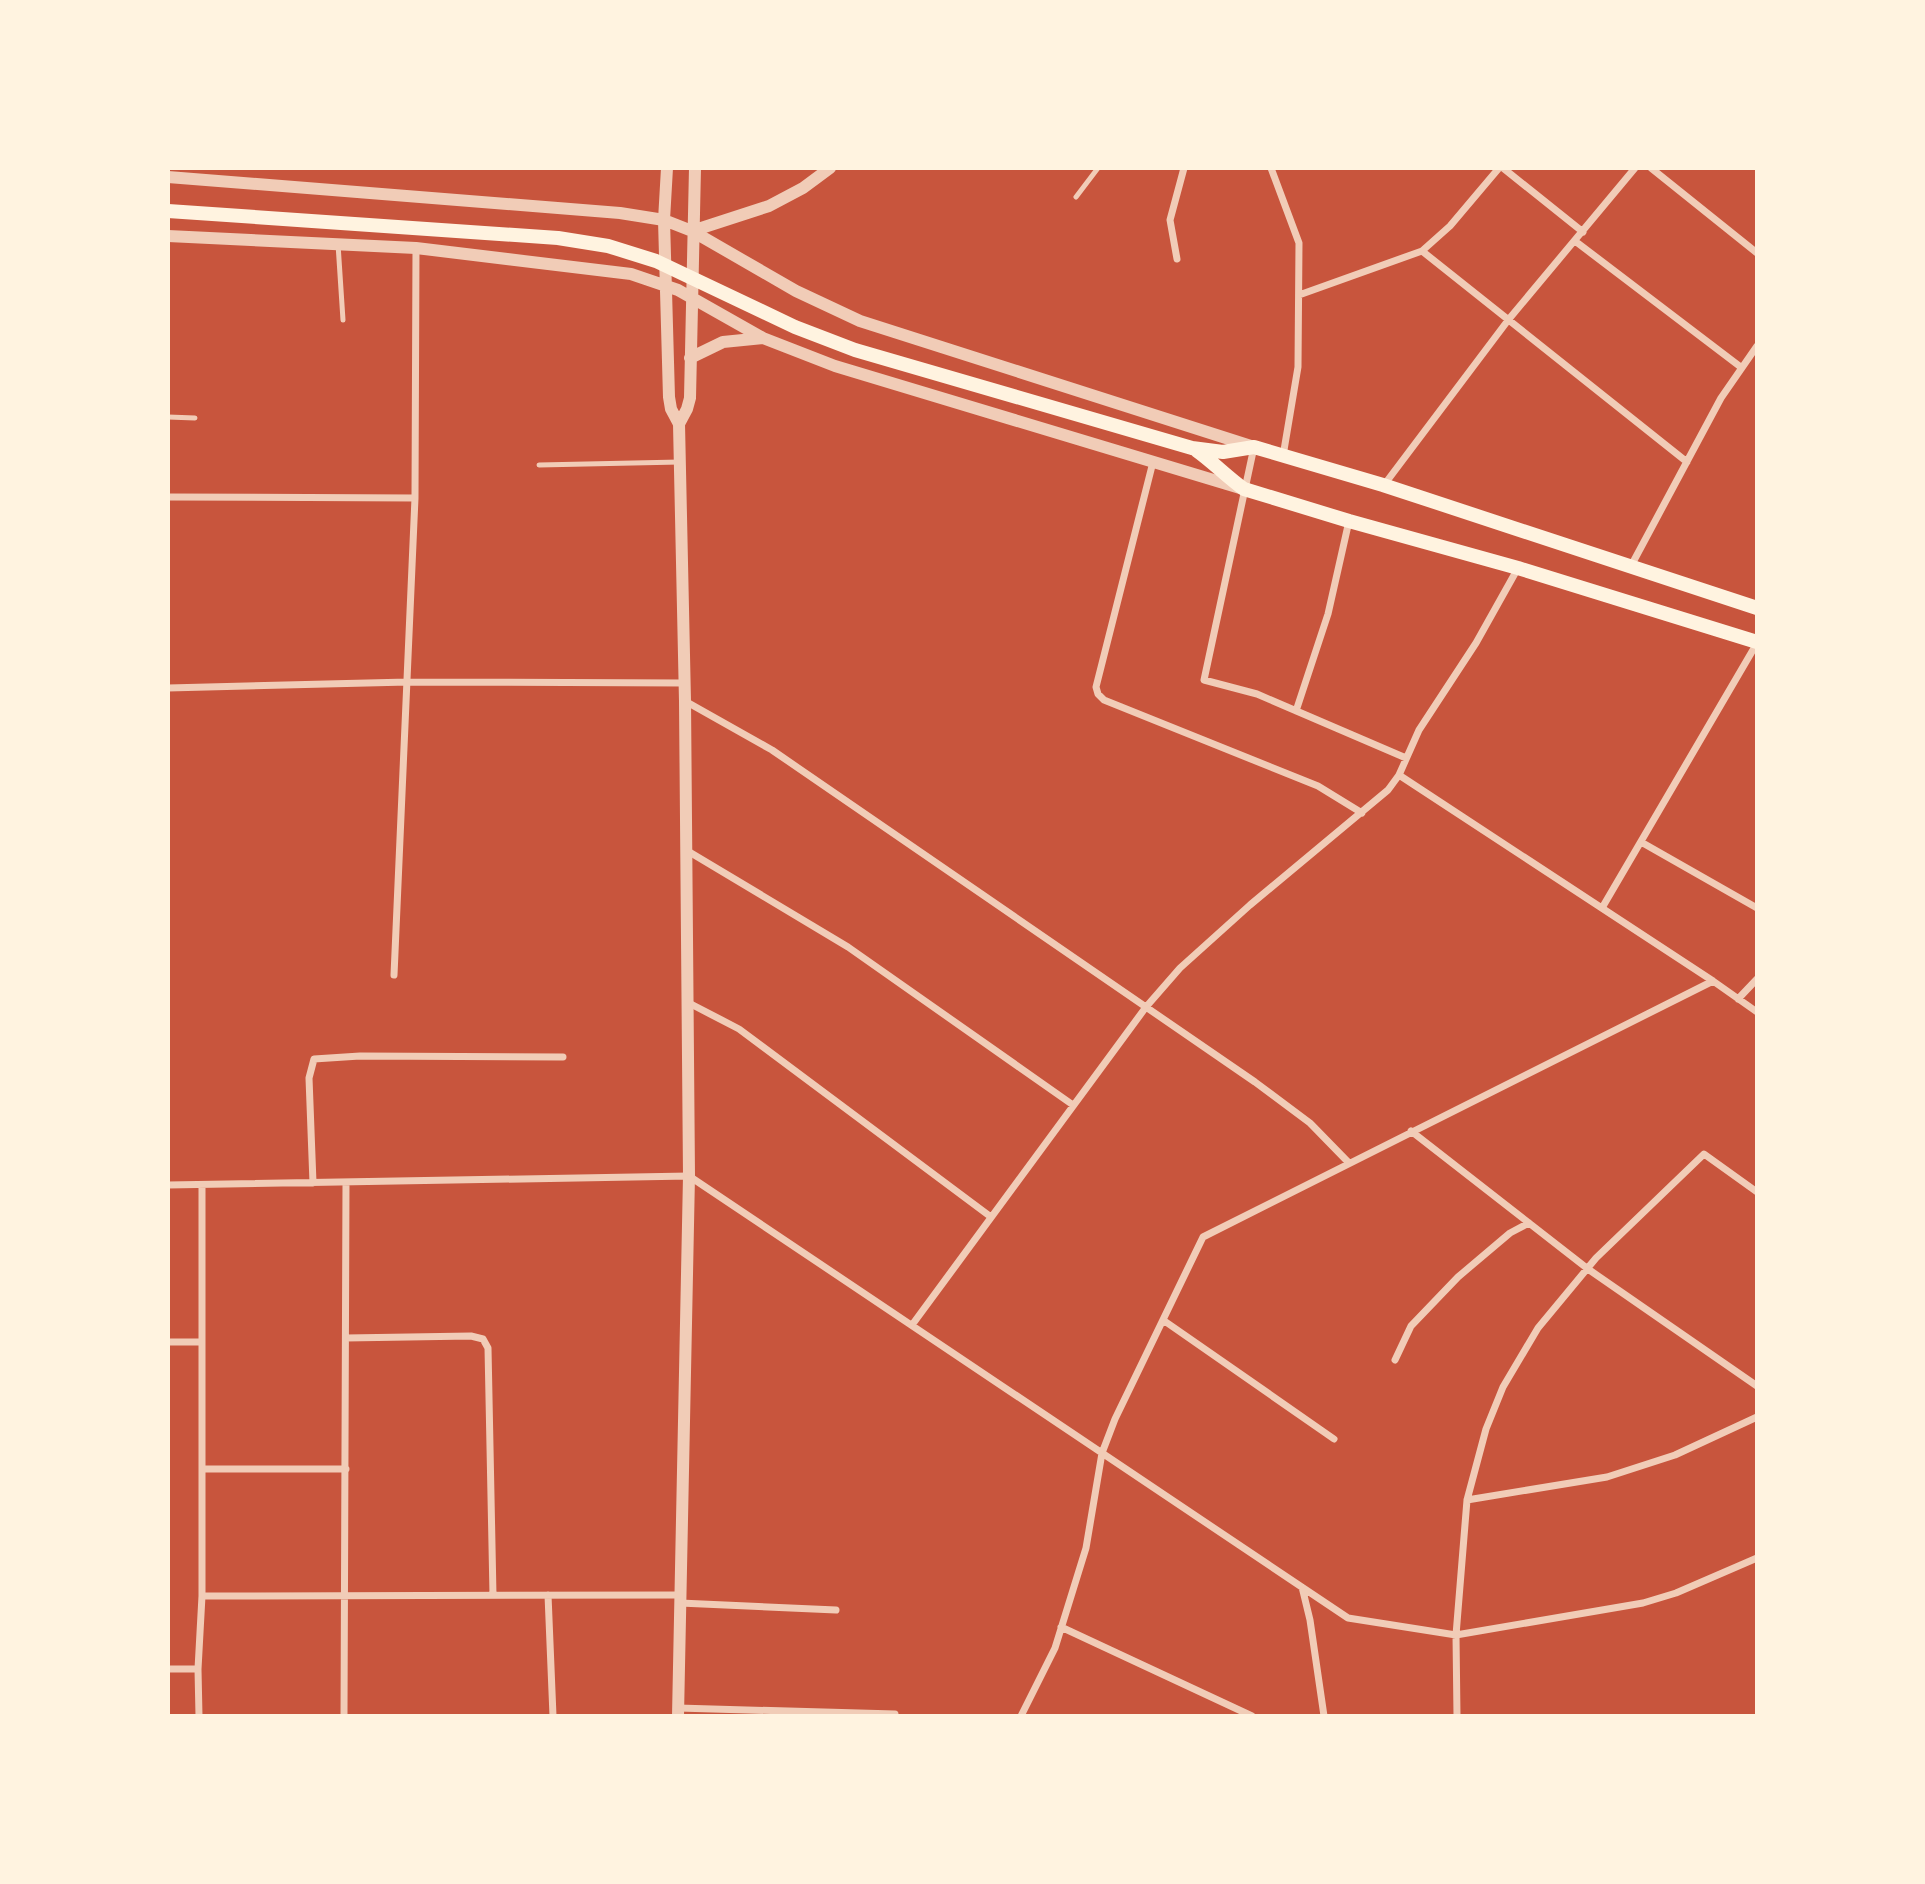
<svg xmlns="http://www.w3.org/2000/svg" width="1925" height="1884" font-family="'Roboto Serif',serif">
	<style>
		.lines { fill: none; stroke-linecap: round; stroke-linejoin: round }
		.service { stroke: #f1ccb7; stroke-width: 5 }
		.minor { stroke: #f1ccb7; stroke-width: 7 }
		.tertiary { stroke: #f1ccb7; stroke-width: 12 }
		.secondary { stroke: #fff3e0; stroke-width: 14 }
	</style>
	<rect width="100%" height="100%" fill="#c8553d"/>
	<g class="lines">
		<path class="service" d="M1076,197L1098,168
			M338,244L343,320
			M168,417L195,418
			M539,465L680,462"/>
		<path class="minor" d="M1271,168L1299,243L1298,367L1283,456
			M1503,168L1583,232
			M1651,168L1757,253
			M1575,241L1742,368
			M1422,251L1687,462
			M1177,259L1170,220L1184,168
			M1299,295L1422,251L1450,226L1499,168
			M1254,447L1204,680L1257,694L1406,758
			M1153,462L1096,687L1098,694L1104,700L1318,786L1362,813
			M1384,485L1509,319L1635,168
			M168,497L415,498
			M1631,566L1721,398L1757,346
			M168,688L408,682L684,683
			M685,701L772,750L1255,1082L1310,1123L1349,1163
			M1296,711L1328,614L1349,521
			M1399,775L1713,981L1757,1012
			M1641,842L1757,908
			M686,850L848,947L1073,1105
			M1602,908L1757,643
			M394,975L415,498L416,248
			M1738,999L1757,979
			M687,1002L739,1029L991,1217
			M1411,1131L1588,1269L1757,1386
			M313,1183L309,1078L314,1059L360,1056L563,1057
			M168,1185L689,1176L1348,1618L1456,1635L1643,1603L1676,1593L1757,1558
			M1163,1320L1334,1439
			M912,1325L1146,1007L1180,968L1250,905L1388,790L1399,775L1419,730L1476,643L1518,568
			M346,1338L471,1336L483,1339L488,1348L493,1595
			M168,1342H202
			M1395,1360L1411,1326L1458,1277L1510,1233L1529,1223
			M202,1469H346
			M1467,1500L1607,1477L1675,1455L1757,1417
			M1302,1587L1310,1620L1324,1716
			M548,1595L553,1716
			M202,1596L680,1595
			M680,1603L836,1610
			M1061,1627L1252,1716
			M168,1669H198
			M678,1708L895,1714
			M199,1716L198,1669L202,1596V1185
			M344,1716L346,1182
			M1021,1716L1055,1648L1086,1548L1102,1453L1115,1419L1203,1237L1713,981
			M1457,1716L1456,1635L1467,1500L1486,1429L1503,1387L1538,1328L1596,1258L1704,1154L1757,1192"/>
		<path class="tertiary" d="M667,168L664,220L669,397L671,409L679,424L685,701L689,1176L678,1716
			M168,177L620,213L664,220L692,231L796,291L860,321L1254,447
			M692,231L769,206L803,188L830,168
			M168,236L416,248L631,274L678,290L763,338L835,366L1240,488
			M690,358L723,342L763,338
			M679,424L687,409L690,398L695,168"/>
		<path class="secondary" d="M168,211L558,238L608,246L656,261L795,327L855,350L1192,448L1223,452L1254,447L1383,485L1757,608
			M1196,450C1213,462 1227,477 1244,489L1349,521L1518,568L1757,642"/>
	</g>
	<rect width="1925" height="1884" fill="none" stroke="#fff3e0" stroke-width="340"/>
</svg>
